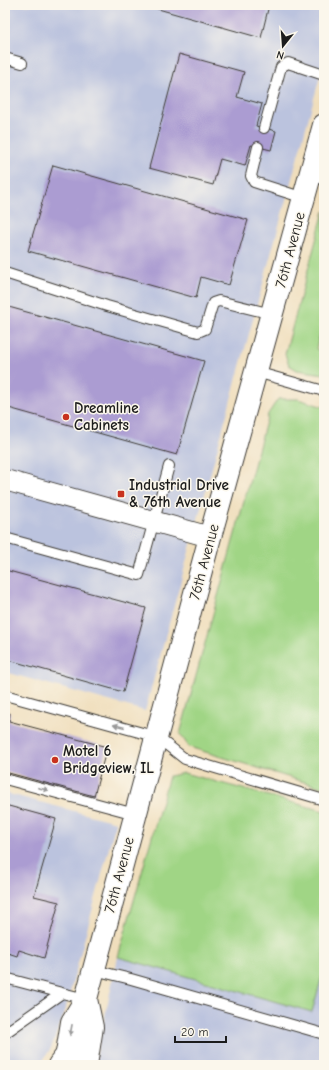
<svg xmlns="http://www.w3.org/2000/svg" width="329" height="1070" font-family="'Comic Neue',sans-serif">
	<style>
		.industrial { fill: #bbc3de }
		.green { fill: #a0d585; stroke: #5e7850 }
		.building { fill: #ab9cd2 }
		.lines { fill: none; stroke-linecap: round; stroke-linejoin: round }
		.service-casing { stroke: #3c3934; stroke-width: 12 }
		.minor-casing { stroke: #3c3934; stroke-width: 22 }
		.tertiary-casing { stroke: #3c3934; stroke-width: 24 }
		.motorway-casing { stroke: #3c3934; stroke-width: 24 }
		.service { stroke: #fff; stroke-width: 10 }
		.minor { stroke: #fff; stroke-width: 20 }
		.tertiary { stroke: #fff; stroke-width: 22 }
		.motorway { stroke: #fff; stroke-width: 22 }
		.oneway { fill: #999 }
		.poi-dot { fill: #c8321e; stroke: #fbf7ec; stroke-width: 1.5 }
		.labels { text-anchor: middle; stroke-width: 3; stroke-linejoin: round; paint-order: stroke }
		.street-label { font-size: 15px; fill: #1c1c1c; stroke: #fbf7ec }
		.poi-label { font-size: 15px; font-weight: bold; fill: #1c1c1c; stroke: #fbf7ec; text-anchor: start }
	</style>
	<rect width="100%" height="100%" fill="#fbf7ec"/>
	<filter id="ink" filterUnits="userSpaceOnUse"><feTurbulence type="fractalNoise" baseFrequency=".025" numOctaves="2"/><feDisplacementMap in="SourceGraphic" scale="8" xChannelSelector="R" yChannelSelector="G"/><feConvolveMatrix kernelMatrix="1 2 1 2 8 2 1 2 1" color-interpolation-filters="sRGB"/></filter>
	<filter id="wash" filterUnits="userSpaceOnUse"><feTurbulence type="fractalNoise" baseFrequency=".012" numOctaves="4" result="noise"/><feDisplacementMap in="SourceGraphic" scale="16" xChannelSelector="R" yChannelSelector="G"/><feGaussianBlur stdDeviation="0.9" result="paint"/><feColorMatrix in="noise" values="0 0 0 0 0 0 0 0 0 0 0 0 0 0 0 0 0 1.4 0 .05"/><feComposite in="paint" operator="in"/></filter>
	<g filter="url(#wash)">
		<rect width="100%" height="100%" fill="#f0debc"/>
		<path class="industrial" d="M5,5H324V62L145,711L5,672Z
			M5,793L116,822L64,1015L51,1048L40,1065H5Z
			M118,957L311,1012L324,969V1065H96V1056Z"/>
		<path class="green" d="M324,211V319L316,349L324,352V374L297,370L289,365L285,354Z
			M278,399H298L324,407V788L189,747L180,734L268,414Z
			M184,773L324,811V969L312,1012L118,957L169,776Z"/>
		<g id="blocks">
			<path class="building" d="M144,5H269L261,38Z
				M179,54L244,72L237,97L262,104L256,126L276,131L271,150L251,145L245,166L220,159L213,185L149,168Z
				M53,165L248,220L229,285L201,277L196,298L28,251Z
				M5,306L204,361L177,455L5,407Z
				M5,570L146,608L123,692L5,659Z
				M5,712L10,713L9,721L107,747L94,796L5,772Z
				M5,805L56,819L34,896L59,902L44,958L19,950L17,956L5,952Z"/>
		</g>
	</g>
	<g filter="url(#ink)">
		<use href="#blocks" fill-opacity="0" stroke="#3c3934" stroke-width="1"/>
		<g class="lines">
			<g class="service-casing">
				<path id="service" d="M5,58L22,63
					M264,128L281,67L288,63L324,75
					M258,147L251,176L254,182L304,198
					M5,273L107,306L198,332L205,329L213,303L219,301L272,314
					M256,372L324,391
					M5,538L139,575L169,466
					M5,695L157,737L185,759L324,800
					M5,779L135,814
					M94,970L131,979L324,1034
					M5,978L62,993L5,1033
					M62,993L86,999"/>
			</g>
			<g class="minor-casing">
				<path id="minor" d="M5,480L210,537"/>
			</g>
			<g class="tertiary-casing">
				<path id="tertiary" d="M65,1065L72,1022L86,999L210,537L324,125
					M86,1065L92,1027L86,999"/>
			</g>
			<g class="motorway-casing">
				<path id="motorway" d="M59,1065L66,1056"/>
			</g>
			<use href="#service" class="service"/>
			<use href="#minor" class="minor"/>
			<use href="#tertiary" class="tertiary"/>
			<use href="#motorway" class="motorway"/>
		</g>
		<defs><path id="oneway-solid" d="M-6-.8H1V-3.2L6.5 0L1 3.2V.8H-6Z"/></defs>
		<g class="oneway">
			<use href="#oneway-solid" transform="translate(119 726) rotate(-165)"/>
			<use href="#oneway-solid" transform="translate(43 789) rotate(15)"/>
			<use href="#oneway-solid" transform="translate(71 1030) rotate(101)"/>
		</g>
	</g>
	<g class="poi-dot">
		<circle cx="66" cy="417" r="4"/>
		<rect x="117" y="490" width="8" height="8" rx="2"/>
		<circle cx="55" cy="760" r="4"/>
	</g>
	<g class="labels">
		<g class="street-label">
			<text transform="translate(290 250) rotate(-75)" y="5">76th Avenue</text>
			<text transform="translate(204 562) rotate(-75)" y="5">76th Avenue</text>
			<text transform="translate(119 875) rotate(-75)" y="5">76th Avenue</text>
		</g>
		<g class="poi-label">
			<text x="74" y="413">Dreamline<tspan x="74" dy="17">Cabinets</tspan></text>
			<text x="129" y="490">Industrial Drive<tspan x="129" dy="17">&amp; 76th Avenue</tspan></text>
			<text x="63" y="756">Motel 6<tspan x="63" dy="17">Bridgeview, IL</tspan></text>
		</g>
	</g>
	<rect width="329" height="1070" fill="none" stroke="#fbf7ec" stroke-width="20"/>
	<g transform="translate(283 46) rotate(197)" stroke="#fbf7ec" stroke-width="3" paint-order="stroke">
	<path d="M0-3L7 15L0 10L-7 15Z" fill="#1c1c1c"/>
	<text y="-6" font-size="11" font-weight="bold" text-anchor="middle" fill="#1c1c1c">N</text>
	</g>
	<path d="M175 1036v6h51v-6" fill="none" stroke="#1c1c1c" stroke-width="2"/>
	<text x="181" y="1036" font-size="12" fill="#1c1c1c" stroke="#fbf7ec" stroke-width="3" paint-order="stroke">20 m</text>
</svg>
